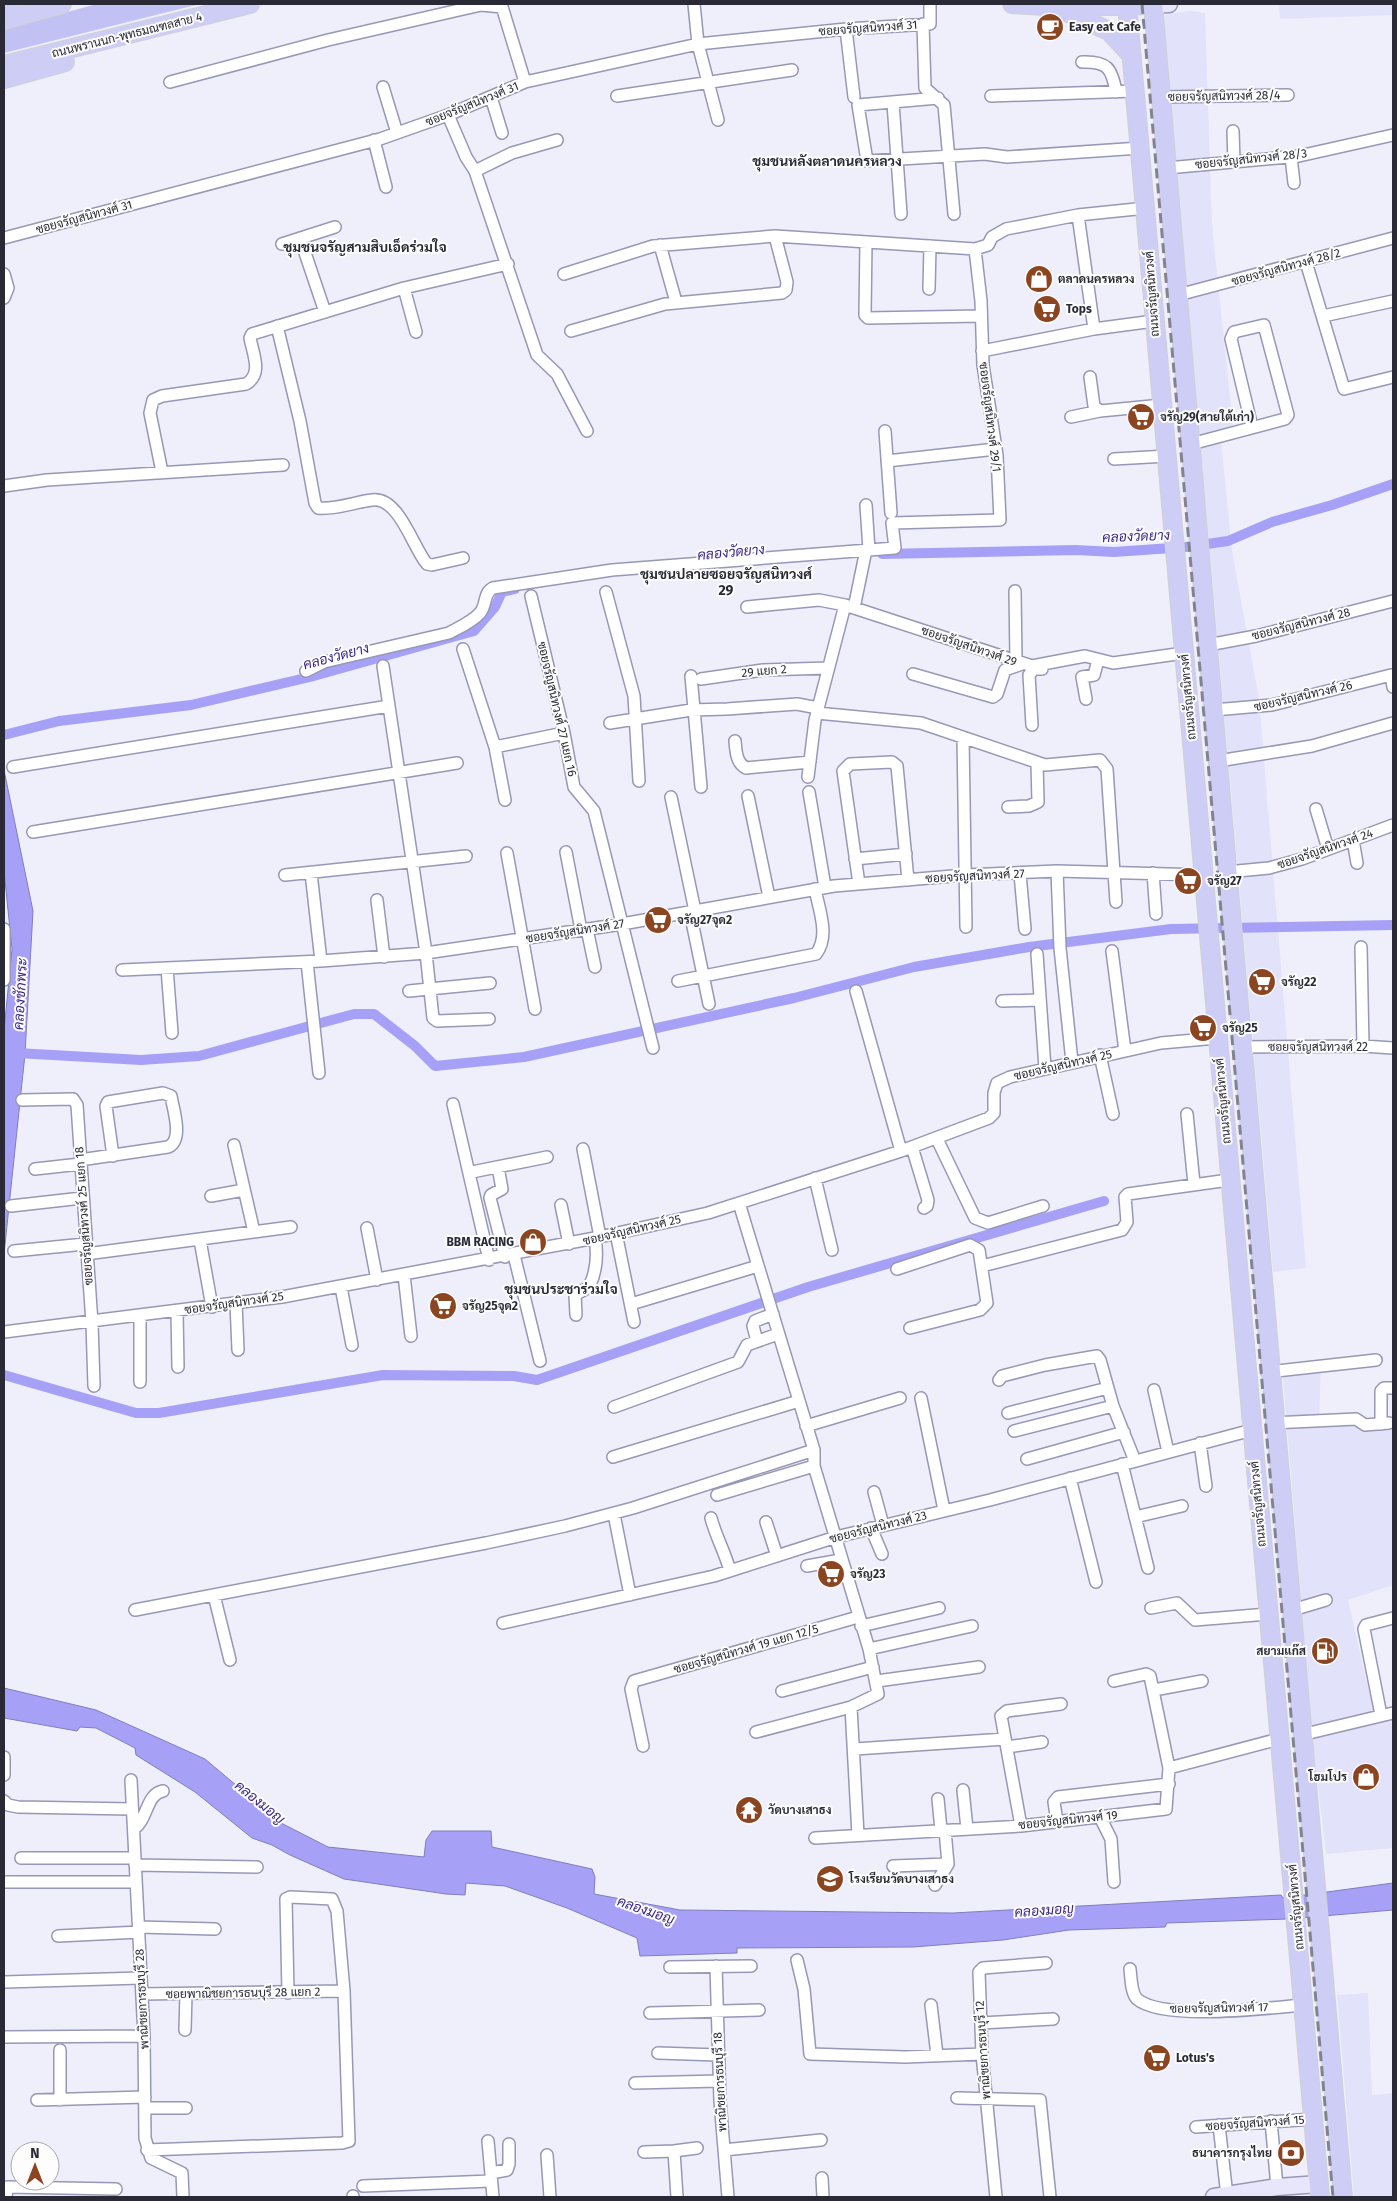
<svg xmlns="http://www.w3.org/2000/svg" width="1397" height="2201" font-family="'Fira Sans',Sarabun,sans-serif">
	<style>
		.built { fill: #e2e2fa }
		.green { fill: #c2c1f3 }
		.water { fill: #a6a1f7; stroke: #817dbd }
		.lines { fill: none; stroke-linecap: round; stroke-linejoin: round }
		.canal { stroke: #a6a1f7; stroke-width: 10 }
		.minor-casing { stroke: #9797b6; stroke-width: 14 }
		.secondary-casing { stroke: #9797b6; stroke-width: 19 }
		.primary-casing { stroke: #d0d0d3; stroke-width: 20 }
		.minor { stroke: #fff; stroke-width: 11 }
		.secondary { stroke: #e7e6fa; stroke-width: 16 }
		.primary { stroke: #cecdf6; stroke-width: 18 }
		.rail { stroke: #838390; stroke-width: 3; stroke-dasharray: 10 5; stroke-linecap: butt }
		.labels { text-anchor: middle; stroke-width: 4; stroke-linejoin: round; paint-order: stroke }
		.poi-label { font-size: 12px; font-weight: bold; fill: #2a2a36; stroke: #fdfdfd; text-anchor: start }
		.street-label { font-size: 12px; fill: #2a2a36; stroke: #fdfdfd }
		.neighbourhood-label { font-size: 14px; font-weight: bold; fill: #2a2a36; stroke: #fdfdfd }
		.water-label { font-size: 14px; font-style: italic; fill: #3c2889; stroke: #fdfdfd }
	</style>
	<rect width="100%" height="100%" fill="#efeffc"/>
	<path class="built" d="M1279,4H1393V15L1280,19Z
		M1190,11L1205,13L1212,225L1234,436L1221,440L1232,551L1259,699L1306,1268L1273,1272L1163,18L1167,14Z
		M1321,1363L1319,1425H1354L1393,1430V1585L1348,1600L1376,1722L1393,1718V1848L1326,1854L1312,1737L1282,1365Z
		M1368,1993L1372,2095L1393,2093V2197H1354L1337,1995Z"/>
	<path class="green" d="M97,4H200L4,53V29Z"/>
	<path class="water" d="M4,770L33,911L25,1054L4,1254V1031L12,949L4,871Z
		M4,1688L96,1710L205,1759L281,1823L328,1847L424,1857L426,1840L432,1831H491L492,1847L592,1869L595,1877L594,1894L680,1910L953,1913L1281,1895L1283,1898L1393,1883V1910L1288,1919L1167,1923L1165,1927L1069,1930L1003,1940L913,1947L737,1948V1953L640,1956L637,1938L567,1908L505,1886L466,1883L465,1895L446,1894L344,1879L290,1855L272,1845L252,1838L195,1792L136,1755L135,1748L96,1728L80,1727L77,1731L4,1718Z"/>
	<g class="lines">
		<path class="canal" d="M882,554L1076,550L1114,552L1186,547L1228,541L1272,522L1332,505L1393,484
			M4,735L59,721L191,705L310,677L474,631L495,607L502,592L515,589
			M17,1053L141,1060L199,1056L354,1014H374L415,1046L435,1066L524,1057L794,998L914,967L1029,947L1171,929L1393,925
			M4,1375L136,1413H159L383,1375L514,1376L537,1380L808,1287L1104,1201"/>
		<g class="minor-casing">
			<path id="minor" d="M694,4L698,44L718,120
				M923,24L925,88L944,105L954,214
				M846,29L854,97
				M1082,62C1107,61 1112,68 1116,92
				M170,82L328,40L481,5L502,7L503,10L525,82
				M383,87L397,133
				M617,96L792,70
				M991,96L1134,91
				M491,97L502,133
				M1161,97L1288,95
				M938,98L858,105L867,161L985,154L1007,157L1140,148
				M893,103L901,214
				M448,115L466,157L475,171L537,355L557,374L587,431
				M1233,131L1234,162
				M374,140L386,187
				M1291,157L1294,183
				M1167,168L1299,156L1393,135
				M475,171L512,153L557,140
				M1078,215L1094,329
				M4,238L380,139L448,115L525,82L698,44L846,29L930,24V4
				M300,238L325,312
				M866,242L865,315L868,318L981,316
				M282,244L335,227
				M660,245L676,302
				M1306,262L1344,389L1393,377
				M4,274L8,288L4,298
				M564,274L653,246L775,236L975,249L988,245L992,237L1006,229L1078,215L1146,208
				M404,288L416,332
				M929,289L930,246
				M1178,295L1393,238
				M1323,316L1393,301
				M277,326L300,421L315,503L318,508C335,510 355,502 372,500C399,496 413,548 427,564L432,565L463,558
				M571,331L665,304L782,293L786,290L787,282L775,236
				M982,351L1094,329L1154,321
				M1090,377L1094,406L1100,411L1162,405
				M1071,417L1100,411
				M885,431L891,513
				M1191,444L1285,419L1288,415L1264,325L1234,332L1231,339L1252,427
				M1114,459L1167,456
				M887,461L996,449
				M162,472L150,413L153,400L162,396L246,384C263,374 253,354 250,338L252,334L404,288L508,264
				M4,486L47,480L283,465
				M866,505L869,550L895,548L892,523L1000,520L997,455L983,365L981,301L975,249
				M1015,591L1016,660
				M606,592L634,696L639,781
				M531,596L564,733L574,787L594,811L653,1048
				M747,607L819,600L845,605L1032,666L1085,656L1113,663L1184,653
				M854,608L866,550
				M1208,645L1256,636L1393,601
				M463,649L495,747L505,800
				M383,666L426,953L433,1018L437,1021L489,1019
				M306,671L324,662L449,633C460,627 472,622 480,613C487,605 483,593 493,588L612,570L869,550
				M913,674L993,697L997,694L1005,670L1022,664
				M691,676L701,787
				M701,679L763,670L828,668
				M1086,699L1082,677L1094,675L1098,660
				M1214,710L1272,705L1391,675L1393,687
				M817,713L921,723L1045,765L1100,760L1107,769L1116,902
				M610,723L691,710L727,709L797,704L818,708
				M1032,725L1029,675L1034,669H1042
				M963,737L966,927
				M735,741C736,751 736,763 746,768L810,762
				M495,747L564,733
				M1218,761L1312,746L1393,723
				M13,767L389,706
				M808,777L815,720L845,605
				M809,792L825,887
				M748,796L769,897
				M671,797L695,911
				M1008,807L1029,806L1038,802L1037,763
				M1316,809L1328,849
				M33,832L457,763
				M1353,840L1357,863
				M566,852L581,930
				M507,853L535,1009
				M855,859L906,854
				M1057,871L1060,948L1072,1062
				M1227,872L1269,868L1302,859L1393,825
				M311,873L321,961
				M1153,873L1156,914
				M1020,874L1025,929
				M285,875L466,856
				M859,884L843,771L850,764L892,762L897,766L908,880
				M377,900L384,957
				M690,912L709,1004
				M4,929V980
				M587,929L595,967
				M1361,947L1363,1046
				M1112,951L1125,1051
				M1037,954L1045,1068
				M307,962L319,1073
				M167,968L172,1033
				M122,970L321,961L426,953L622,924L834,886L965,875L1057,871L1205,875
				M678,981L816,954C830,936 819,910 815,889
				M409,991L490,983
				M856,991L901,1151
				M1002,1001L1040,1000
				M1242,1047L1363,1046L1393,1048
				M1100,1055L1113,1114
				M22,1100L73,1099L77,1105L92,1323L94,1386
				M453,1104L489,1260
				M1187,1114L1194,1184
				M937,1139L975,1218L988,1223L1043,1206
				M234,1145L254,1232
				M912,1147L928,1200L927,1206L924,1208
				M583,1149L600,1237
				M80,1160L168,1147C184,1140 173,1109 171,1096L163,1093L108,1102L106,1106L113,1156
				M498,1167L502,1189L491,1195L490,1198L505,1257
				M35,1169L80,1164
				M472,1172L547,1157
				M815,1178L832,1250
				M211,1196L244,1190
				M739,1203L814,1450V1466L869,1649L878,1694L851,1707L756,1732
				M561,1205L569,1244
				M11,1206L82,1198
				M367,1228L377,1280
				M616,1233L634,1322
				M200,1240L212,1307
				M14,1251L85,1244
				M86,1254L291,1227
				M514,1255L540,1361
				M982,1266L1122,1230L1127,1222L1125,1197L1128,1194L1229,1180
				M897,1269L970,1245L979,1250L987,1303L980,1310L910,1328
				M404,1275L411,1336
				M341,1287L352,1345
				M236,1303L238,1350
				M631,1304L758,1266
				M177,1311L178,1367
				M576,1315L575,1295L589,1287C597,1271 598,1256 595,1238
				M140,1316V1382
				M4,1332L282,1297L595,1238L708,1213L901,1151L989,1118L994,1113V1093L997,1083L1010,1077L1161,1043L1217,1038
				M757,1341L753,1326L755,1321L773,1314
				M1267,1372L1376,1360
				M999,1380L1002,1376L1045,1365L1097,1356L1100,1360L1113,1406L1135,1461
				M1154,1390L1168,1452
				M921,1398L944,1510
				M614,1407L738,1362L747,1345L778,1334
				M1008,1413L1108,1388
				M1272,1423L1356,1419L1365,1425L1389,1423
				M1381,1424V1391L1384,1388H1393
				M806,1426L900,1398
				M1014,1431L1113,1406
				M1200,1443L1206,1486
				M613,1457L799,1401
				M1027,1459L1124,1432
				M1122,1464L1148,1568
				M1070,1478L1096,1582
				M874,1492L883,1525
				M717,1495L814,1466
				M614,1514L630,1595
				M1135,1517L1182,1506
				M711,1518C716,1537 725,1552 730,1571
				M766,1522L777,1556
				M871,1528L882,1554
				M807,1566L841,1560
				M214,1595L230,1660
				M1151,1608L1177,1603L1195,1620L1268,1614
				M135,1610L486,1543L565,1526L633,1508L814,1450
				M1289,1611L1326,1600
				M503,1623L714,1576L836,1537L990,1500L1252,1430
				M861,1626L939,1608
				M869,1649L972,1626
				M877,1681L979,1667
				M1154,1690L1202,1681
				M782,1691L873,1667
				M851,1707L858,1835
				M1381,1715L1364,1629L1366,1625L1393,1618
				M1301,1735L1393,1713
				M643,1746L631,1689L634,1681L858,1617
				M1007,1747L1042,1742
				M855,1749L1005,1739
				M4,1757V1775
				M1169,1768L1279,1739
				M131,1780L144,2036L145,2138L151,2158L182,2173L183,2197
				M963,1790L967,1829
				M938,1799L941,1830
				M4,1801L8,1805L18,1807L132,1809
				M1100,1817L1111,1839L1114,1882
				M1057,1822L1054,1802L1058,1797L1169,1784
				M1021,1826L1001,1716L1007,1711L1061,1704
				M134,1829C148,1819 146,1794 163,1791
				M945,1830L948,1864
				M815,1838L1021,1826L1166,1809L1169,1768L1150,1676L1146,1674L1114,1681
				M21,1858H135
				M135,1865L257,1867
				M893,1866L948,1864L935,1885
				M4,1882H136
				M139,1927L215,1929
				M58,1936L139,1932
				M797,1960L804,1989L810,2054L905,2057L982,2054
				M716,1966L720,2101L728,2197
				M670,1967L751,1966
				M1130,1969C1131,1977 1131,1993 1137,1999C1163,2021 1268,2008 1303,2005
				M4,1982L141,1978
				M142,1994L344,1991
				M931,2005L937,2055
				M650,2013L759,2010
				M981,2023L1053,2019
				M185,2030L186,1994
				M4,2037L144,2036
				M60,2050V2100
				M658,2053L718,2055
				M635,2083L719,2081
				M957,2098L1040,2100L1050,2197
				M37,2100L145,2097
				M145,2108H186
				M1271,2121L1277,2187
				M1219,2125L1227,2196
				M1196,2127L1314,2119
				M488,2141L493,2197
				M147,2150L342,2143L349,2141L344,1991L337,1911L332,1899L290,1897L286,1899L288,1993
				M724,2150L821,2140
				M644,2152L674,2151
				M547,2155L550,2197
				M491,2173L507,2170L509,2164V2144
				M822,2178L823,2197
				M363,2186L491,2181
				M6,2197L7,2187L116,2189
				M353,2197V2196
				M677,2197L674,2151L697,2148
				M996,2197L982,2054L979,1972L983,1968L1046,1963"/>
		</g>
		<g class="secondary-casing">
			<path id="secondary" d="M1153,5L1169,4
				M1214,2197L1277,2187L1319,2184"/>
		</g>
		<g class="primary-casing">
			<path id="primary" d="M1012,4L1060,7L1153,5
				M1127,4L1320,2197
				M1153,4C1217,735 1273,1467 1343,2197
				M4,5L9,4
				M1064,11L1109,31L1132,56
				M4,20L62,4
				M4,65L250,4
				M4,79L65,62"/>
		</g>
		<use href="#minor" class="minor"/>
		<use href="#secondary" class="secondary"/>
		<use href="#primary" class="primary"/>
		<path class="rail" d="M1142,4L1333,2197"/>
	</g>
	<defs>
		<g id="cafe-disc" transform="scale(1.4375)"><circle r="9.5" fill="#8b4520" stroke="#fdfdfd"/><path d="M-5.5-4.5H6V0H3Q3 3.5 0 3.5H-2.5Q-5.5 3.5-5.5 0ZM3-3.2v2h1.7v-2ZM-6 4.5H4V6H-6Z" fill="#fff"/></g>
		<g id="shop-disc" transform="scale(1.4375)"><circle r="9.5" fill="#8b4520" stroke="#fdfdfd"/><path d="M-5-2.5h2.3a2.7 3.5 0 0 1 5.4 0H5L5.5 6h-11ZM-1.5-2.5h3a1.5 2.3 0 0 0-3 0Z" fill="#fff"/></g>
		<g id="supermarket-disc" transform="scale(1.4375)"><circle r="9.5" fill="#8b4520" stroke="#fdfdfd"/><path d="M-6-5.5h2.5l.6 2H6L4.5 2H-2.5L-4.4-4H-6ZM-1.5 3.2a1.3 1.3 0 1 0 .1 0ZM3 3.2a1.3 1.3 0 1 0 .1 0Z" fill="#fff"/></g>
		<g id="fuel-disc" transform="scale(1.4375)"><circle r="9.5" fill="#8b4520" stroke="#fdfdfd"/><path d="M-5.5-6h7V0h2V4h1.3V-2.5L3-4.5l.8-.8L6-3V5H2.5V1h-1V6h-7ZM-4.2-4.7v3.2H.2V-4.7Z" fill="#fff"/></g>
		<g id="temple-disc" transform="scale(1.4375)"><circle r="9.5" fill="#8b4520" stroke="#fdfdfd"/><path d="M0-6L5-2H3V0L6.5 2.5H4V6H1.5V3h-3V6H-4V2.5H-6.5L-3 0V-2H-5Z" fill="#fff"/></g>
		<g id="school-disc" transform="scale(1.4375)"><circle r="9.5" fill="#8b4520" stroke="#fdfdfd"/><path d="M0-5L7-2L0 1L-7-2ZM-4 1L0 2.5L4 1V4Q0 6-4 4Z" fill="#fff"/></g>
		<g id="bank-disc" transform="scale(1.4375)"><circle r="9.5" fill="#8b4520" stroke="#fdfdfd"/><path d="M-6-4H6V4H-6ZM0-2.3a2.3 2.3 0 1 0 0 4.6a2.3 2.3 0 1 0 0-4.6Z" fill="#fff"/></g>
	</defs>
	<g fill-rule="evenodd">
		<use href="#cafe-disc" x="1050" y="27"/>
		<use href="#shop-disc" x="1039" y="279"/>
		<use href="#supermarket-disc" x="1047" y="309"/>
		<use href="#supermarket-disc" x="1141" y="417"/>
		<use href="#supermarket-disc" x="1188" y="881"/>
		<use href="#supermarket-disc" x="658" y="920"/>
		<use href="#supermarket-disc" x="1262" y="982"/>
		<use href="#supermarket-disc" x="1203" y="1028"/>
		<use href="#shop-disc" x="533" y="1242"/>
		<use href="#supermarket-disc" x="443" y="1306"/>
		<use href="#supermarket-disc" x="831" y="1574"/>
		<use href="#fuel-disc" x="1325" y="1651"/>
		<use href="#shop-disc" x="1366" y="1777"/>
		<use href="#temple-disc" x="749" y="1810"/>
		<use href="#school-disc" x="830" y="1879"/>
		<use href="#supermarket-disc" x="1157" y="2058"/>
		<use href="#bank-disc" x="1291" y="2153"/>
	</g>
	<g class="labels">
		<g class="poi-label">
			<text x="1069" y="31">Easy eat Cafe</text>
			<text x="1058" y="283">ตลาดนครหลวง</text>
			<text x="1066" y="313">Tops</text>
			<text x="1160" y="421">จรัญ29(สายใต้เก่า)</text>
			<text x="1207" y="885">จรัญ27</text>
			<text x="677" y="924">จรัญ27จุด2</text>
			<text x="1281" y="986">จรัญ22</text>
			<text x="1222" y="1032">จรัญ25</text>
			<text x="514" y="1246" text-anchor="end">BBM RACING</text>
			<text x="462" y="1310">จรัญ25จุด2</text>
			<text x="850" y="1578">จรัญ23</text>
			<text x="1306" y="1655" text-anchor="end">สยามแก๊ส</text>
			<text x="1347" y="1781" text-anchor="end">โฮมโปร</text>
			<text x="768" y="1814">วัดบางเสาธง</text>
			<text x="849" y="1883">โรงเรียนวัดบางเสาธง</text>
			<text x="1176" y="2062">Lotus's</text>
			<text x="1272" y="2157" text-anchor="end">ธนาคารกรุงไทย</text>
		</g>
		<g class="street-label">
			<text transform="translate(868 28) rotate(-4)" y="4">ซอยจรัญสนิทวงศ์ 31</text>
			<text transform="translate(127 35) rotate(-14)" y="4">ถนนพรานนก-พุทธมณฑลสาย 4</text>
			<text transform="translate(1224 96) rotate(-1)" y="4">ซอยจรัญสนิทวงศ์ 28/4</text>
			<text transform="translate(472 104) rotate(-22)" y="4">ซอยจรัญสนิทวงศ์ 31</text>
			<text transform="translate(1251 159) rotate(-6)" y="4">ซอยจรัญสนิทวงศ์ 28/3</text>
			<text transform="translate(84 217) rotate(-15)" y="4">ซอยจรัญสนิทวงศ์ 31</text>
			<text transform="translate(1286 267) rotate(-15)" y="4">ซอยจรัญสนิทวงศ์ 28/2</text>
			<text transform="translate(1152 294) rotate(-94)" y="4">ถนนจรัญสนิทวงศ์</text>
			<text transform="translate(990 417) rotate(83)" y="4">ซอยจรัญสนิทวงศ์ 29/1</text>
			<text transform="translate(1301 624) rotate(-14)" y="4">ซอยจรัญสนิทวงศ์ 28</text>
			<text transform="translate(969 646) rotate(19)" y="4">ซอยจรัญสนิทวงศ์ 29</text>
			<text transform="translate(764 671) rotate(-5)" y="4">29 แยก 2</text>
			<text transform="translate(1303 696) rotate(-13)" y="4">ซอยจรัญสนิทวงศ์ 26</text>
			<text transform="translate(1188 697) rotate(-95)" y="4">ถนนจรัญสนิทวงศ์</text>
			<text transform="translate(557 709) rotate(77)" y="4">ซอยจรัญสนิทวงศ์ 27 แยก 16</text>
			<text transform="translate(1325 849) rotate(-19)" y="4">ซอยจรัญสนิทวงศ์ 24</text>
			<text transform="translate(975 876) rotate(-3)" y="4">ซอยจรัญสนิทวงศ์ 27</text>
			<text transform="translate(575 931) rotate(-9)" y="4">ซอยจรัญสนิทวงศ์ 27</text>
			<text x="1318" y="1051">ซอยจรัญสนิทวงศ์ 22</text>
			<text transform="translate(1063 1065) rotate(-13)" y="4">ซอยจรัญสนิทวงศ์ 25</text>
			<text transform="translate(1223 1101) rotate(-95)" y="4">ถนนจรัญสนิทวงศ์</text>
			<text transform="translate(84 1216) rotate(-94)" y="4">ซอยจรัญสนิทวงศ์ 25 แยก 18</text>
			<text transform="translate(632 1230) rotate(-13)" y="4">ซอยจรัญสนิทวงศ์ 25</text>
			<text transform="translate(234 1303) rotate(-8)" y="4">ซอยจรัญสนิทวงศ์ 25</text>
			<text transform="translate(1258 1504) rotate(-95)" y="4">ถนนจรัญสนิทวงศ์</text>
			<text transform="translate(878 1527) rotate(-14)" y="4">ซอยจรัญสนิทวงศ์ 23</text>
			<text transform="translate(746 1649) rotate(-16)" y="4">ซอยจรัญสนิทวงศ์ 19 แยก 12/5</text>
			<text transform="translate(1068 1820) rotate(-6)" y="4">ซอยจรัญสนิทวงศ์ 19</text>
			<text transform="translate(1296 1907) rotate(-95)" y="4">ถนนจรัญสนิทวงศ์</text>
			<text transform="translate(243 1993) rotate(-1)" y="4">ซอยพาณิชยการธนบุรี 28 แยก 2</text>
			<text transform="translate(142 1999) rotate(-93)" y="4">พาณิชยการธนบุรี 28</text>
			<text transform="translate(1219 2008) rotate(-1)" y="4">ซอยจรัญสนิทวงศ์ 17</text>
			<text transform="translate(983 2050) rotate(-94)" y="4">พาณิชยการธนบุรี 12</text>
			<text transform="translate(720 2082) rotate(-93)" y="4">พาณิชยการธนบุรี 18</text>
			<text transform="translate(1255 2123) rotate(-4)" y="4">ซอยจรัญสนิทวงศ์ 15</text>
		</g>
		<g class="neighbourhood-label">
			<text x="827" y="166">ชุมชนหลังตลาดนครหลวง</text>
			<text x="365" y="252">ชุมชนจรัญสามสิบเอ็ดร่วมใจ</text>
			<text x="726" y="579">ชุมชนปลายซอยจรัญสนิทวงศ์<tspan x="726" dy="16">29</tspan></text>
			<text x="561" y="1294">ชุมชนประชาร่วมใจ</text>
		</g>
		<g class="water-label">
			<text transform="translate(1136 536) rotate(-2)" y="5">คลองวัดยาง</text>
			<text transform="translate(731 552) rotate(-5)" y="5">คลองวัดยาง</text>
			<text transform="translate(336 656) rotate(-15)" y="5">คลองวัดยาง</text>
			<text transform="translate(20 994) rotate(-87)" y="5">คลองชักพระ</text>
			<text transform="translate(260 1802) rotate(39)" y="5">คลองมอญ</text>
			<text transform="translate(646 1910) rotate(19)" y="5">คลองมอญ</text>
			<text transform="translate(1044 1910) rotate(-4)" y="5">คลองมอญ</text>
		</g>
	</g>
	<rect width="1397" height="2201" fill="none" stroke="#2a2a36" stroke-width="10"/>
	<g transform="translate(35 2166)"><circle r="24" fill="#fdfdfd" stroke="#a9a9ad"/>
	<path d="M0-4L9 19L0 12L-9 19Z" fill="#8b4520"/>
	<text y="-8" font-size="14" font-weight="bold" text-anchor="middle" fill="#2a2a36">N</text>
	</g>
</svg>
